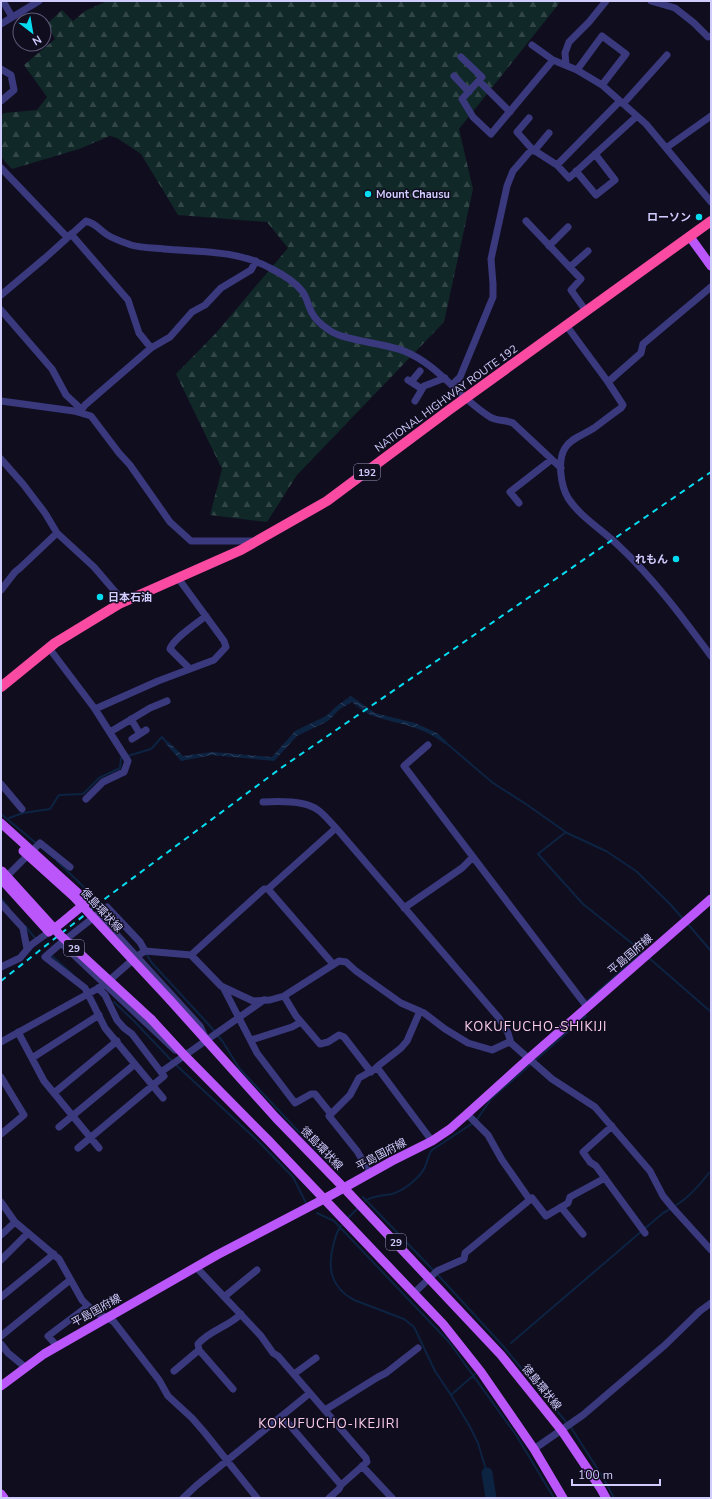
<svg xmlns="http://www.w3.org/2000/svg" width="712" height="1499" font-family="'Nunito Sans','Noto Sans JP',sans-serif">
	<style>
		.forest { fill: url(#forest-firs) }
		.water { fill: url(#water-waves) }
		.lines { fill: none; stroke-linecap: round; stroke-linejoin: round }
		.stream { stroke: #0d2342; stroke-width: 2 }
		.river { stroke: #0d2342; stroke-width: 11 }
		.minor { stroke: #3a397d; stroke-width: 7 }
		.major { stroke: #ba56fa; stroke-width: 9 }
		.highway { stroke: #fa4aa2; stroke-width: 10 }
		.rail { stroke: #06dcef; stroke-width: 2; stroke-dasharray: 6 5; stroke-linecap: butt }
		.major-bridge { stroke: #ba56fa; stroke-width: 9 }
		.poi-dot { fill: #06dcef; stroke: #100d1f; stroke-width: 1.5 }
		.labels { text-anchor: middle; stroke-width: 3; stroke-linejoin: round; paint-order: stroke }
		.shield { fill: #100d1f; stroke: #9793bb; stroke-width: 1 }
		.shield-label { font-size: 10px; font-weight: bold; fill: #d1ccfe }
		.poi-label { font-size: 11px; font-weight: bold; fill: #d1ccfe; stroke: #100d1f; text-anchor: start }
		.street-label { font-size: 11px; fill: #d1ccfe; stroke: #100d1f }
		.quarter-label { font-size: 13px; letter-spacing: 1px; fill: #feceed; stroke: #100d1f }
	</style>
	<defs>
		<pattern id="forest-firs" width="22" height="20" patternUnits="userSpaceOnUse"><rect width="22" height="20" fill="#102827"/><path d="M5 1l3.5 6h-7zM16 11l3.5 6h-7z" fill="#324647"/></pattern>
		<pattern id="water-waves" width="16" height="10" patternUnits="userSpaceOnUse"><rect width="16" height="10" fill="#0d2342"/><path d="M0 5q4-4 8 0t8 0" fill="none" stroke="#2f425e"/></pattern>
	</defs>
	<rect width="100%" height="100%" fill="#100d1f"/>
	<path class="forest" d="M107,1H561L459,129L473,189L444,322L297,475L267,522L210,515L222,469L176,374L217,332L288,248L267,222L178,215L141,154L117,138L110,136L79,149L12,169L1,157V115L4,113L37,110L47,97L24,65L55,39L47,24L62,10L73,21L85,11Z"/>
	<path class="water" d="M351,696L375,713L415,723L437,733L447,742V743L445,744C421,725 400,725 373,716C365,713 358,707 352,702L340,709L328,721L297,736L274,761L212,755L181,761L166,744L169,742L183,756L212,752L272,757L295,731L326,716L338,705Z"/>
	<g class="lines">
		<path class="stream" d="M445,742L493,783L526,804L567,833L606,851L636,871L670,904L684,920
			M1,814L54,858
			M9,818L23,813L50,809L59,795L83,794L99,778L120,768L121,758L151,749L162,737L168,744
			M566,832L538,854L583,904L644,953
			M57,861L89,892
			M1,898L9,908
			M687,923L711,951
			M25,926L35,938
			M147,955L152,963L210,1026L223,1042L239,1068L300,1133L339,1172
			M52,956L72,974
			M649,958L711,1012
			M587,1001L643,952
			M114,1002L134,1021L172,1061
			M175,1064L258,1141L293,1177L306,1203
			M363,1197L434,1271
			M365,1201C373,1195 382,1196 392,1194C403,1191 420,1178 425,1167C428,1160 428,1155 432,1150L476,1121L491,1099L586,1016
			M317,1213L334,1221L449,1342L516,1435L554,1498
			M347,1219L358,1208
			M341,1226C336,1232 335,1239 333,1246C327,1270 332,1288 354,1300L404,1319L414,1327L435,1371L451,1395
			M437,1274L503,1346L567,1423
			M511,1343L663,1213C685,1201 693,1193 709,1173
			M475,1374L451,1395L469,1425L478,1443L487,1473
			M570,1426L604,1479L614,1498"/>
		<path class="river" d="M487,1473L491,1498"/>
		<path class="minor" d="M3,1L12,17
			M651,1L675,8L694,23L708,37L711,36
			M1,24L39,1
			M532,45L553,60L577,70L602,85L646,124L711,202
			M461,57L482,77L462,99L473,117L491,134L553,60
			M566,65L565,53L569,42L589,22L606,1
			M1,69L11,75L14,90L1,101
			M577,70L602,36L626,54L602,85
			M454,76L469,92
			M479,81L510,112
			M623,104L667,55
			M529,118L517,132L532,149L557,165L569,178L637,116
			M666,148L711,116
			M534,151L549,133
			M557,165L620,101
			M1,168L67,237
			M576,171L596,195L615,180L595,154
			M526,221L581,279L571,290L586,311
			M71,234L128,300L139,333L151,348
			M549,246L568,227
			M570,267L588,251
			M1,295L45,258L86,221C95,223 99,229 106,234C113,239 123,242 131,245C141,248 153,248 164,249C200,252 237,250 270,268C280,273 295,282 302,291C307,297 308,306 312,313C315,319 323,326 329,330C344,341 384,343 404,351C439,365 459,398 490,417C496,421 506,420 513,423L561,468
			M1,310L52,369L66,395L79,407L80,412
			M566,325L608,382L623,405L621,408C612,414 604,421 594,428C585,434 571,438 565,448C557,461 561,486 568,498C581,518 603,530 619,546C654,579 683,618 711,656
			M408,380L422,389
			M411,382L420,371
			M608,382L641,353L643,344L711,287
			M452,385L460,377L493,297V284L491,259L507,186L513,171L532,149
			M1,401L74,411L91,416L119,453L130,465L170,522L191,541H255
			M415,401L424,386L445,378
			M80,412L85,405L151,348L170,337L192,312L205,305L221,288L251,270L256,261
			M1,459L23,484L45,513L57,533L94,567L124,602
			M519,503L510,492L551,460
			M1,590L15,572L20,568L57,533
			M49,648L95,709L128,761L124,772L103,782L86,799
			M189,668L170,649C173,639 197,623 206,616
			M95,709L158,681L214,660L226,647L224,641L178,578
			M131,719L140,734
			M110,732L150,708L167,701
			M132,739L146,730
			M428,745L404,766L587,1007
			M1,784L22,809
			M263,802C279,801 305,800 318,810C325,815 330,822 336,828
			M4,879L40,843L70,867
			M268,889L333,964
			M1,904L23,928L27,949
			M404,908L462,868L473,857
			M98,914L107,907L140,942L145,951
			M61,943L45,957L85,988L105,1028L163,1098
			M191,955L264,889H268L336,828L499,1018L508,1033L511,1043
			M1,967L20,958L31,945L49,932
			M223,987L257,1053L295,1103L311,1094H315L331,1114L350,1095L359,1078L375,1069L379,1070L432,1141
			M284,996L296,1016L320,1044L328,1042L339,1035L344,1037L371,1072
			M18,1032L44,1081L99,1148
			M251,1040L292,1027L301,1022
			M1,1042L104,985L136,957L145,951L191,955L221,986L253,1001L270,1000L284,996L339,961L346,962L356,971L401,1003L424,1013L445,1029L468,1043L492,1050L507,1043H511L552,1079L595,1107L650,1171L663,1196L672,1207L711,1250
			M175,1050L61,943L98,914L200,1026L205,1037
			M32,1058L99,1015
			M375,1069L378,1066L401,1048L407,1041L420,1011
			M161,1072L264,1000
			M1,1077L24,1115L1,1134
			M54,1093L117,1041
			M331,1114L329,1116L357,1151L370,1173
			M467,1114L488,1135L502,1160L530,1200
			M612,1126L583,1152L590,1162L596,1166L645,1233
			M59,1127L135,1064
			M78,1148L164,1076L132,1034L124,1028L117,1020L105,995L98,988
			M1,1202L15,1222L59,1259L82,1300L88,1306L96,1313L108,1318L114,1322L159,1380L168,1396L192,1418L205,1433L257,1498
			M561,1207L583,1234
			M1,1235L15,1222
			M1,1260L28,1233
			M197,1268L261,1336L273,1353L278,1356L366,1458L367,1462L341,1485L339,1489L329,1498
			M414,1293L437,1271L464,1259L465,1253L532,1198L546,1216L568,1203L570,1197L605,1178
			M1,1297L54,1254
			M224,1297L257,1270
			M1,1336L70,1280
			M1,1344L8,1353L25,1367
			M57,1346L48,1336L88,1306
			M174,1371L199,1350
			M294,1374L316,1358
			M233,1389L199,1350L198,1344C210,1330 228,1327 241,1314
			M325,1410L378,1377L386,1373L418,1348
			M282,1416L341,1485
			M534,1449L583,1415L665,1345L700,1311L711,1303
			M362,1466L392,1498
			M183,1498L197,1485L310,1393"/>
		<path class="major" d="M690,237L711,266
			M1,823L78,893L83,900L85,904C72,913 62,924 49,932L1,879
			M170,1000L276,1118L344,1188L501,1355L562,1431L601,1489L606,1498
			M151,1019L185,1056L268,1140L443,1324L481,1372L534,1449L563,1498
			M1,1386L44,1354L217,1255L324,1199L392,1161L432,1141L450,1129L467,1114L528,1059L711,899
			M1,1494L4,1498"/>
		<path class="highway" d="M1,687L55,643L119,604L241,550L327,501L449,410L711,221"/>
		<path class="rail" d="M1,981L106,898L281,768L711,472"/>
		<path class="major-bridge" d="M23,851L74,897L170,1000
			M2,871L61,936L151,1019"/>
	</g>
	<g class="poi-dot">
		<circle cx="368" cy="194" r="4"/>
		<circle cx="699" cy="217" r="4"/>
		<circle cx="676" cy="559" r="4"/>
		<circle cx="100" cy="597" r="4"/>
	</g>
	<g class="labels">
		<g class="shield">
			<rect x="354" y="464" width="26" height="16" rx="3"/>
			<rect x="64" y="940" width="20" height="16" rx="3"/>
			<rect x="386" y="1234" width="20" height="16" rx="3"/>
		</g>
		<g class="shield-label">
			<text x="367" y="476">192</text>
			<text x="74" y="952">29</text>
			<text x="396" y="1246">29</text>
		</g>
		<g class="poi-label">
			<text x="376" y="198">Mount Chausu</text>
			<text x="691" y="221" text-anchor="end">ローソン</text>
			<text x="668" y="563" text-anchor="end">れもん</text>
			<text x="108" y="601">日本石油</text>
		</g>
		<g class="street-label">
			<text transform="translate(446 398) rotate(-36)" y="4">NATIONAL HIGHWAY ROUTE 192</text>
			<text transform="translate(102 910) rotate(47)" y="4">徳島環状線</text>
			<text transform="translate(630 954) rotate(-41)" y="4">平島国府線</text>
			<text transform="translate(322 1148) rotate(46)" y="4">徳島環状線</text>
			<text transform="translate(381 1154) rotate(-28)" y="4">平島国府線</text>
			<text transform="translate(96 1310) rotate(-29)" y="4">平島国府線</text>
			<text transform="translate(542 1387) rotate(51)" y="4">徳島環状線</text>
		</g>
		<g class="quarter-label">
			<text x="536" y="1031">KOKUFUCHO-SHIKIJI</text>
			<text x="329" y="1428">KOKUFUCHO-IKEJIRI</text>
		</g>
	</g>
	<rect width="712" height="1499" fill="none" stroke="#d1ccfe" stroke-width="4"/>
	<g transform="translate(32 32) rotate(149)"><circle r="19" fill="#100d1f" stroke="#5d5978"/>
	<path d="M0-3L7 15L0 10L-7 15Z" fill="#06dcef"/>
	<text y="-6" font-size="11" font-weight="bold" text-anchor="middle" fill="#d1ccfe">N</text>
	</g>
	<path d="M572 1479v6h88v-6" fill="none" stroke="#d1ccfe" stroke-width="2"/>
	<text x="578" y="1479" font-size="12" fill="#d1ccfe" stroke="#100d1f" stroke-width="3" paint-order="stroke">100 m</text>
</svg>
